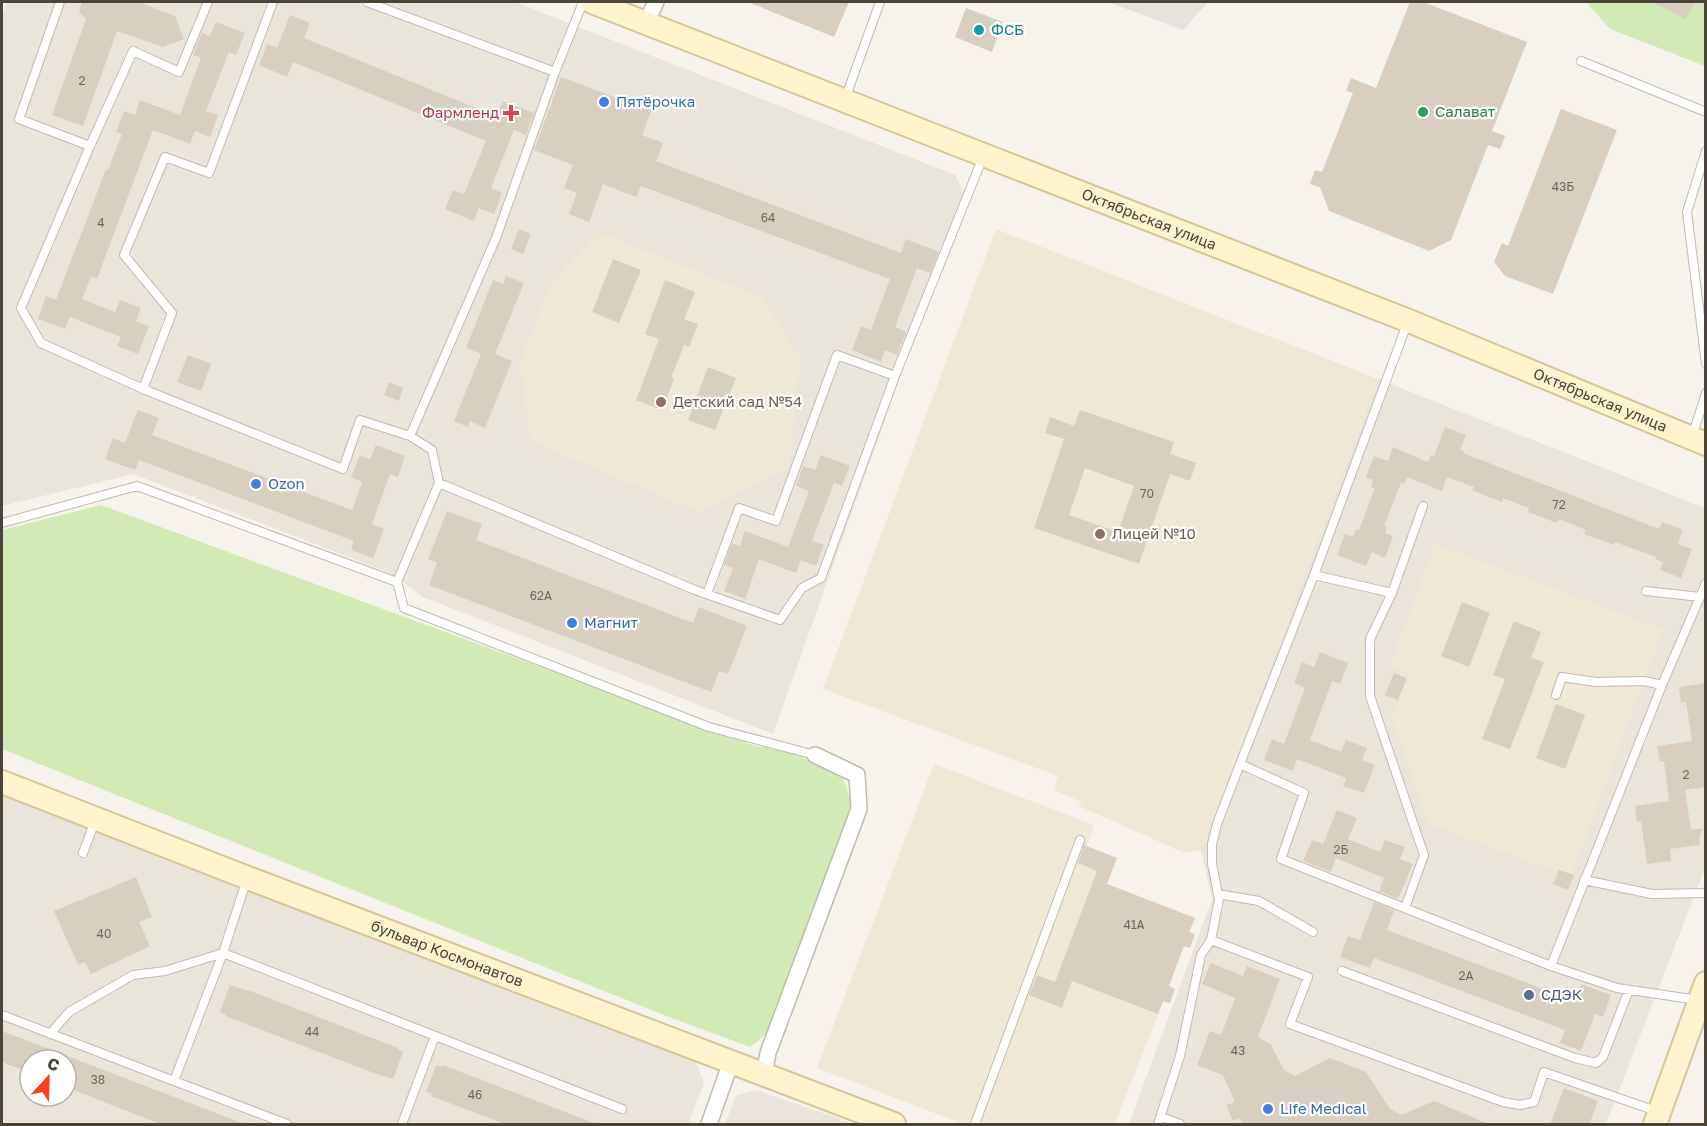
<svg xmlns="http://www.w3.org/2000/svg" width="1707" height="1126" font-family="'Golos Text',sans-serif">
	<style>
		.residential { fill: #eae5da; fill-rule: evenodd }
		.industrial { fill: #e6e2dd }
		.education { fill: #efe8d6 }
		.green { fill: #d2eab5 }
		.building { fill: #d8cfc1; fill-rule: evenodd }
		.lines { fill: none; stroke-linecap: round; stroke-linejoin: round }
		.lane-casing { stroke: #c2bbae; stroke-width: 10 }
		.street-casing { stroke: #c2bbae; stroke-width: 18 }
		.secondary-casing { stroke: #d6c79b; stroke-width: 26 }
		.lane { stroke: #fff; stroke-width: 8 }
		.street { stroke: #fff; stroke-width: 15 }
		.secondary { stroke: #fff3cd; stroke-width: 22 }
		.culture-dot { fill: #0f9aa8; stroke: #fff; stroke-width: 2 }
		.shop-dot { fill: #3f7fe0; stroke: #fff; stroke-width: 2 }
		.leisure-dot { fill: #2e9e5b; stroke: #fff; stroke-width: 2 }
		.health-dot { fill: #e0444e; stroke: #fff; stroke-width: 2 }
		.education-dot { fill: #8d6e63; stroke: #fff; stroke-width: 2 }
		.service-dot { fill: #5c6f8a; stroke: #fff; stroke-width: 2 }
		.labels { text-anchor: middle; stroke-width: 4.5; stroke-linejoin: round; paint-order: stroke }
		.number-label { font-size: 12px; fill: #6e675b }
		.culture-label { font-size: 15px; fill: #0d838f; stroke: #fff; text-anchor: start }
		.shop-label { font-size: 15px; fill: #366cbe; stroke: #fff; text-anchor: start }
		.leisure-label { font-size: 15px; fill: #27864d; stroke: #fff; text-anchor: start }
		.health-label { font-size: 15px; fill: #be3a42; stroke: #fff; text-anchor: end }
		.street-label { font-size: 15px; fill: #4b4439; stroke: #fff }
		.education-label { font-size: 15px; fill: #785e54; stroke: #fff; text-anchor: start }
		.service-label { font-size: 15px; fill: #4e5e75; stroke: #fff; text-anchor: start }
	</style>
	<rect width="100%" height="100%" fill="#f6f3ec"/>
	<path class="residential" d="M7,2H515L955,175L965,195L773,734L423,597L390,573L133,474L2,506V15Z
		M1378,379L1705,508V868L1606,1124H1129L1212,899L1201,850Z
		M2,790L695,1059L704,1083L688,1124H2ZM30,1060H66V1096H30Z
		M756,1090L855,1124H725L736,1095Z"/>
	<path class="industrial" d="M1108,2H1208L1183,30Z"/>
	<path class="education" d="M996,229L1378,379L1201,850L1185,853L1079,806L1081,802L1054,790L1058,776L823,689Z
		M598,232L762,297L800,359L789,467L699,512L531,441L520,363L551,283Z
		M1435,544L1663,629L1571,877L1429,824L1392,718L1409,673L1390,666Z
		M934,764L1094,825L1087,846L1117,858L1107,884L1195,918L1190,932L1195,934L1190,948L1184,946L1169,986L1175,989L1170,1003L1163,1001L1115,1124H963L817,1068Z"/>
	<path class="green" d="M1586,2H1705V66L1610,29Z
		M101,505L752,745L796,754L843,778L852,804L774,1028L750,1047L669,1017L2,749V530Z"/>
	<path class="building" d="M82,2H139L175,16L184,39L163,47L117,31L83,126L52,115L86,19L79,12Z
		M748,2H849L834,37Z
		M1410,2H1423L1527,42L1492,131L1505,136L1500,149L1488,145L1451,240L1429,251L1329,211L1320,187L1310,184L1315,170L1322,172L1353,93L1346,91L1351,78L1376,88Z
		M1652,2H1695L1685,19Z
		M966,8L1003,22L992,52L955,37Z
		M290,15L310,23L304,38L496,116L503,101L534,113L526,135L514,130L491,188L502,193L494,214L479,208L474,221L445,209L453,190L464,194L486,141L293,62L287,77L259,65L267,44L277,48Z
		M216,22L245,33L236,55L229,52L206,111L218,115L210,137L195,131L190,144L153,130L97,279L91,277L82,299L115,312L120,300L141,308L136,321L149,326L138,354L117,346L121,337L70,317L65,329L38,319L46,296L56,300L106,169L108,170L122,134L116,132L124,111L135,115L140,100L180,115L201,58L193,55L202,33L210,36Z
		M561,77L651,111L642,135L663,143L656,161L901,253L906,239L939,252L930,273L917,268L895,327L906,332L897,355L885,350L881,362L852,350L861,326L871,330L890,279L641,186L636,197L603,184L589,222L569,214L577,193L564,188L573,165L534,150Z
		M1561,109L1617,130L1553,294L1505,276L1494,262L1502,243L1508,246Z
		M519,229L531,234L523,254L511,249Z
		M613,259L641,270L619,323L592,312Z
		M506,276L524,283L495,354L512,361L485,428L470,421L468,427L454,421L481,354L466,348L493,280L503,284Z
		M665,280L695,292L684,319L698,324L689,347L684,345L671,378L674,379L662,410L636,400L659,339L645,334Z
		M188,355L211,364L201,391L177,382Z
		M708,367L736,378L715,430L688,420Z
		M389,382L403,388L399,401L384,395Z
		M138,410L159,418L152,435L352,510L362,482L351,477L360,455L370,459L376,445L405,456L398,477L390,474L372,524L384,529L373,558L351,550L354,541L139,460L135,470L105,459L113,438L125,443Z
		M1080,410L1174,442L1170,454L1196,463L1190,481L1170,474L1139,564L1034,528L1064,439L1045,433L1050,417L1074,426ZM1085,468L1134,486L1118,532L1069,515Z
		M1445,427L1466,435L1460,450L1464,451L1463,453L1659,529L1662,522L1683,530L1678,544L1692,549L1681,578L1660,570L1663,562L1655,559L1656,557L1615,542L1614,545L1584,534L1586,530L1559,519L1557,523L1528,512L1529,508L1503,498L1502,502L1472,490L1474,487L1447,477L1442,491L1407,477L1404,484L1401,483L1384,526L1387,527L1385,533L1393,536L1385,558L1372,552L1366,566L1337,555L1345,534L1353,537L1356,529L1359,530L1375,488L1371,487L1373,480L1366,477L1374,456L1388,461L1393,447L1428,462L1431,455L1434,456Z
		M821,455L850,466L842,486L834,483L812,541L824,545L816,566L801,560L796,573L759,559L745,599L724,591L733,568L724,565L732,543L740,546L745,531L788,547L809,491L796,486L803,466L815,470Z
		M447,511L482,524L476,540L693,623L699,607L747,626L728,674L719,671L711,692L429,585L437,563L428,559Z
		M1462,602L1490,613L1469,667L1441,656Z
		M1514,621L1541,632L1531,658L1544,662L1510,749L1482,739L1505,679L1493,675Z
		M1320,652L1348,663L1340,684L1332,681L1310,740L1341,752L1346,740L1367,748L1362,760L1375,765L1364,793L1343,786L1346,778L1297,759L1293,771L1264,760L1272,739L1284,744L1305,688L1294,683L1302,662L1314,667Z
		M1394,673L1407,678L1398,700L1385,695Z
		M1706,683V787L1685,790L1691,830L1703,828L1699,838L1700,845L1670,849L1671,861L1647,864L1641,821L1637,822L1635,806L1669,801L1664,761L1660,762L1657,746L1692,741L1686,702L1681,703L1679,687Z
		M1556,704L1585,715L1565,769L1536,758Z
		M1337,810L1357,818L1348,839L1380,852L1385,840L1405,847L1400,859L1413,864L1398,899L1379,891L1384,878L1336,858L1331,872L1303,861L1312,840L1323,844Z
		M1084,845L1117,858L1107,884L1195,918L1189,932L1195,934L1190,948L1184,946L1169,986L1175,989L1170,1003L1163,1001L1158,1014L1072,981L1062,1008L1029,995L1037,975L1055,982L1097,871L1078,863Z
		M1559,870L1574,875L1568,890L1553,884Z
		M136,877L152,917L139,922L150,946L91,974L85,962L78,965L54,911Z
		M1374,902L1394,910L1387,930L1575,1001L1581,984L1611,995L1603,1017L1595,1014L1581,1051L1560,1043L1565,1030L1374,958L1370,968L1340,957L1348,936L1360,940Z
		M1211,963L1243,976L1247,966L1280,979L1258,1037L1271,1045L1284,1070L1295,1076L1330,1058L1366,1072L1390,1109L1401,1115L1434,1101L1491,1125H1243L1240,1118L1233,1121L1226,1105L1235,1102L1223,1075L1197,1065L1210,1031L1221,1035L1235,998L1202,984Z
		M230,985L256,993L398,1048L397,1049L403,1052L393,1079L371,1072L225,1016L226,1015L220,1012Z
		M2,1031L242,1123V1125H162L66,1087V1060H30V1073L2,1062Z
		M436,1065L443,1067V1065L594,1123V1125H506L499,1122L431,1096L432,1094L426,1092Z
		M1564,1088L1598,1101L1589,1125H1550Z"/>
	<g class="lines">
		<g class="lane-casing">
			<path id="lane" d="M60,2L19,119L90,146L21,308L41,343L143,389L172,313L124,255L165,157L209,173L273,2
				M367,2L555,72
				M1581,61L1706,112
				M845,99L880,2
				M90,146L133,51L179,72L208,2
				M1706,151L1687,212L1706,364
				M1407,324L1314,575L1240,764L1304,793L1281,859L1551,966L1617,988L1698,1000
				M143,389L343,469L360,420L410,436
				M1692,437L1706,393
				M439,483L695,590L780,620L802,588L821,578L895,376L983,157
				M2,523L137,486L397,582L404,608L709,727L815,755
				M1314,575L1392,593
				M397,582L439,483L432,450L410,436L496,238L555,72L583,2
				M1646,591L1700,597
				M707,594L739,508L776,521L837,355L895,376
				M1556,695L1562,677L1596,682L1644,681L1662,685
				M83,853L95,821
				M247,879L223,953L622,1109
				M1584,880L1652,894L1706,893
				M1218,894L1259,901L1313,932
				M1405,908L1424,855L1370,696V639L1392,593L1423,506
				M1211,940L1308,977L1290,1024L1503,1102L1520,1105L1534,1102L1544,1072L1656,1111
				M1551,966L1662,685L1706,583
				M1342,971L1575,1058L1596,1063L1603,1057L1629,990
				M2,1015L174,1081
				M50,1034L69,1012L133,975L165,971L223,953L174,1081L287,1124
				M1161,1117L1180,1124
				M402,1124L435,1036
				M975,1124L1080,840
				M1158,1124L1180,1056L1201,955L1211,940L1219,899L1212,864V844L1217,824L1240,764"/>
		</g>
		<g class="street-casing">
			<path id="street" d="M646,23L656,2
				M764,1075L768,1053L859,809L857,775L815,755
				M709,1124L731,1062"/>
		</g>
		<g class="secondary-casing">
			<g id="secondary">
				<path id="s1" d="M592,2L1409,321L1706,444"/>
				<path id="s2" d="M2,782L248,878L894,1124"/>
				<path d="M1655,1124L1706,983"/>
			</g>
		</g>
		<use href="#lane" class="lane"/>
		<use href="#street" class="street"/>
		<use href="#secondary" class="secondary"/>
	</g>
	<circle class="culture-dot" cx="979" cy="30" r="6"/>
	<g class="shop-dot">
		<circle cx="604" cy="102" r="6"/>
		<circle cx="256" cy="484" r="6"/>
		<circle cx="572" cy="623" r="6"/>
		<circle cx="1268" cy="1109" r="6"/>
	</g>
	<circle class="leisure-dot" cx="1423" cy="112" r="6"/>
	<path class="health-dot" d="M508 104h6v6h6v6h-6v6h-6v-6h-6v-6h6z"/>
	<g class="education-dot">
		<circle cx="661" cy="402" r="6"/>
		<circle cx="1100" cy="534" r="6"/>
	</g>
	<circle class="service-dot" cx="1529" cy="995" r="6"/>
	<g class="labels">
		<g class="number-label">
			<text x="82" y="85">2</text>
			<text x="1563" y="191">43Б</text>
			<text x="768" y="222">64</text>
			<text x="101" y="227">4</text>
			<text x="1147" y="498">70</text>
			<text x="1559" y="509">72</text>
			<text x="541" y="600">62А</text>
			<text x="1686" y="779">2</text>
			<text x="1341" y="854">2Б</text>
			<text x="1134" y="929">41А</text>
			<text x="104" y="938">40</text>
			<text x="1466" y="980">2А</text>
			<text x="312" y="1036">44</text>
			<text x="1238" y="1055">43</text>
			<text x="98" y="1084">38</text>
			<text x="475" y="1099">46</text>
		</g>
		<g class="culture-label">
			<text x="991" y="35">ФСБ</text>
		</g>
		<g class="shop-label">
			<text x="616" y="107">Пятёрочка</text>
			<text x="268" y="489">Ozon</text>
			<text x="584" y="628">Магнит</text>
			<text x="1280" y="1114">Life Medical</text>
		</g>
		<g class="leisure-label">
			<text x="1435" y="117">Салават</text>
		</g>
		<g class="health-label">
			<text x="499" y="118">Фармленд</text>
		</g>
		<g class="street-label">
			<text dy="5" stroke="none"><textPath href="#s1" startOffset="598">Октябрьская улица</textPath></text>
			<text dy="5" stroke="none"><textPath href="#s1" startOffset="1084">Октябрьская улица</textPath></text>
			<text dy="5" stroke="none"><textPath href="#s2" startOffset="477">бульвар Космонавтов</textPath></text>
		</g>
		<g class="education-label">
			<text x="673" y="407">Детский сад №54</text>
			<text x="1112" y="539">Лицей №10</text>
		</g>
		<g class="service-label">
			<text x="1541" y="1000">СДЭК</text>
		</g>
	</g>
	<rect width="1707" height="1126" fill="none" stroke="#4b4439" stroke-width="6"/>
	<g transform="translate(48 1078) rotate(22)"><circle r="28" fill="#ffffff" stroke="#b7b4b0" stroke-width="1.5"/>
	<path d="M0-4.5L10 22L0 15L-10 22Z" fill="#fc3f1d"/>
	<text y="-9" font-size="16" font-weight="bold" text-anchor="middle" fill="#4b4439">С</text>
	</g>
</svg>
